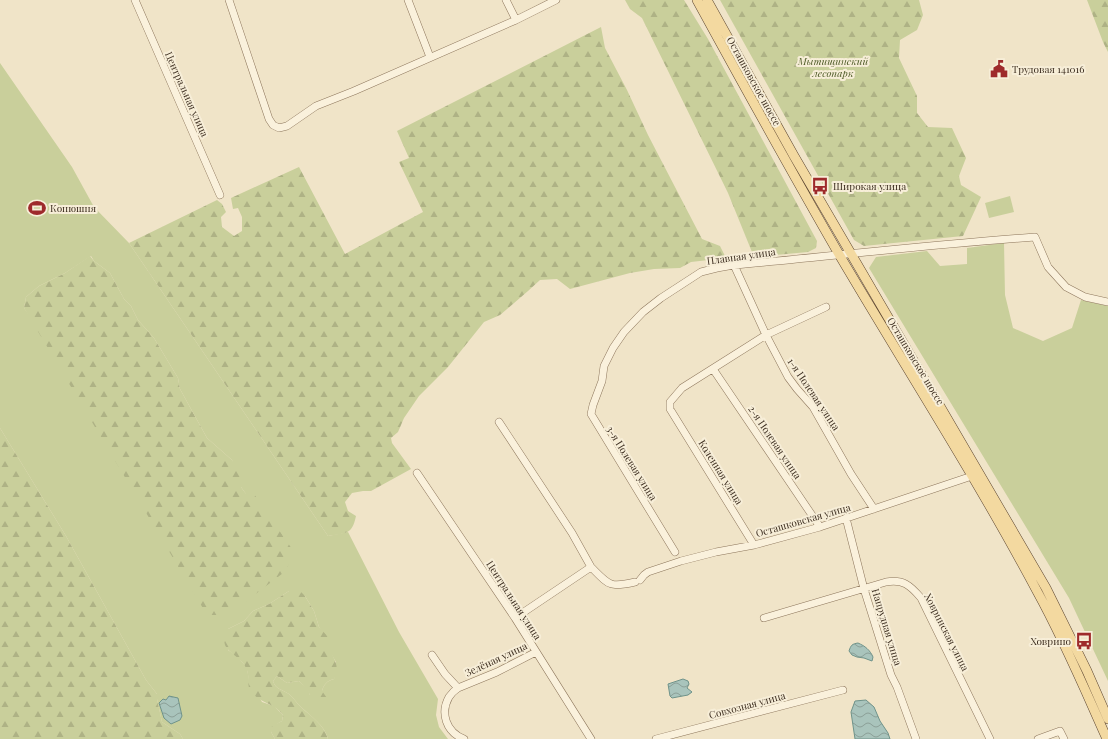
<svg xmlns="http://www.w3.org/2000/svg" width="1108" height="739" font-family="'Playfair Display',serif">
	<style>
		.green { fill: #c9cf9b; fill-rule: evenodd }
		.forest { fill: url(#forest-firs) }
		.water { fill: url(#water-waves); stroke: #6f938a }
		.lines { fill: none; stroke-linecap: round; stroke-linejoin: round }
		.minor-casing { stroke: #8d765c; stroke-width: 8 }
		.major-casing { stroke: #5b4430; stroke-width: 10 }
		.minor { stroke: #faf1dc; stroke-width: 7 }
		.major { stroke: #f3d9a0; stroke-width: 9 }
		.labels { text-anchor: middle; stroke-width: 4; stroke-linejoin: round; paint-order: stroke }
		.park-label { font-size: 10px; font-style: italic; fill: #4d5a26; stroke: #f7eed8 }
		.poi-label { font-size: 10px; fill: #3d2e20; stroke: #f7eed8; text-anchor: start }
		.street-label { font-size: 10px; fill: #3d2e20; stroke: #f7eed8 }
	</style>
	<defs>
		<pattern id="forest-firs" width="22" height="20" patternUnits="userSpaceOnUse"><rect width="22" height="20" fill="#c9cf9b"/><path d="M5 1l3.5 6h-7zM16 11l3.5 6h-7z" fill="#aeb285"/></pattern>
		<pattern id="water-waves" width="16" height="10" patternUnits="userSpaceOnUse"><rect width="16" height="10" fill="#a9c4bc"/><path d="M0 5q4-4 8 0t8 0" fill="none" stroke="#8ba098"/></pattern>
	</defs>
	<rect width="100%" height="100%" fill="#f0e4c8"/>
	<path class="green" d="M0,63L72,167L94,207L129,243L328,536L348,532L399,632L438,699L436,715L439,727L448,739H328C325,726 311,716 302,708C297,704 294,698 289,694C282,689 276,690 273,681L277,676L287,683L299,681L308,689L310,695L322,691C324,684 327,681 334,679L336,662L330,652L329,646L322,632L319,627L314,611L305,596L289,591L269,604L253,611L244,621L228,629V650L238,657L247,668L249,680L262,702L274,706L283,715L282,721L277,724L271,732L275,739H183L180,734L162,722L157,699V694L146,680L66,536L0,428ZM91,256L94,261L110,273L124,299L131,306L138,320L154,338L178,378L180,389L207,438L232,460L241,487L246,494L29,315L24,308L26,297L39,286L65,273Z
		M1010,196L1014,212L989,218L985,203Z
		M1004,243L1005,295L1013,328L1043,341L1072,328L1081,300L1108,306V681L1069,598L869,268L876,257L927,251L940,266L967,264V248Z"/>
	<path class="forest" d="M625,0H684L708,39L817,241L816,248L808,252L754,257L728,193L642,18L630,9Z
		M720,0H919L923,15L917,30L900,40L899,58L917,96V113L928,127L952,128L966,158L959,176L961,185L981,197L963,236L864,246L854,240Z
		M1087,0H1108V52L1103,42Z
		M601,27L605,48L627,90L648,135L702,239L720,246L726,258L691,262L680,268L654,269L630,273L570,289L557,279L540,280L528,291L500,315L484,322L448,367L419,396L404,418L398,432L391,438L392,443L411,469L371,491H363L352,493L345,502L348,511L356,516C352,535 346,533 328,536L129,243L217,200L222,204L226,212L221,217L222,227L234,236L242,231V217L238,208L233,209L231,198L299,167L345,254L423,212L399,162L409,158L397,131Z
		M90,256L94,261L110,273L124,299L131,306L138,320L154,338L178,378L180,389L207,438L232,460L245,479L241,487L246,494H254L292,549L287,570L228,615H207L24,308L26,297L39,286L65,273Z
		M0,428L66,536L146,680L157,694V699L162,722L180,734L183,739H0Z
		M295,590L301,592L305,596L314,611L319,627L331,640C327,657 343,661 334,679C327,681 324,684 322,691L329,701L327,706L322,709C312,702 309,689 299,681L287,683L277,676L273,681C276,690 282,689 289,694C294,698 297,704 302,708C312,717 325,726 328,739H275L271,732L272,726L282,721L283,715C274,703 263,704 253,694C245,687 251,677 246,668C242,658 228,653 225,645C224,642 224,637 224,633L228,629L244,621L253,611L269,604L289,591Z"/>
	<path class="water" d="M858,643C865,646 870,650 873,657L872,661L864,658L857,657L852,655L849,651C851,645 852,644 858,643Z
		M683,679L688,681L689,684L687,688L692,692L688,695L672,698L670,696L668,684Z
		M169,696L178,698L182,716L180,720L171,724L164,718L159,703L163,699L166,700Z
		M866,700L874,707L880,721L888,733L890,739H855L851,712L855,701Z"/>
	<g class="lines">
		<g class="minor-casing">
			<path id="minor" d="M135,0L220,195
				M229,0L269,119L273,125L279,128L287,126L316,106L354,91L516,20L556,0
				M408,0L430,57
				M506,0L516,20
				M734,265L766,335L788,377L797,389L813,407L851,474L874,509
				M713,369L820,527
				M499,422L572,533L591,567
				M417,473L515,618L591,739
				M846,518L864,589L891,675L897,687L916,739
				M754,545L670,409V402L682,388L766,335L826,307
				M675,552L591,414L593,405L602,381L604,366L613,348L624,332L643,312L661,298L701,272L717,268L734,265C835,256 935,244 1035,237L1048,267L1066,287L1085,297L1108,302
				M640,580L644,575L648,572L681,561L716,552L754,545L820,527L972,476
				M515,618L591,567C609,585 609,588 635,582
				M764,618L886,582C903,579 910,585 921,598L990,739
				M432,655L445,674L458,688L497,672L536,652
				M458,688C455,690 451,694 449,697C440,713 446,732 464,739
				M656,739L843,690
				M1038,739L1060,731L1064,739"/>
		</g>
		<g class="major-casing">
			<path id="major" d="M697,0C744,86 791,171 840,256C906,368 977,478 1038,593C1064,640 1085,690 1107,739
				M707,0L794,156L1046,588L1087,671L1108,719"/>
		</g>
		<use href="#minor" class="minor"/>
		<use href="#major" class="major"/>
	</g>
	<defs>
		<g id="civic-bare" transform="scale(1.38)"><path d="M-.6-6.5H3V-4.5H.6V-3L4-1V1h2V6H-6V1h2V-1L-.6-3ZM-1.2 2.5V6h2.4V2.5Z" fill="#9e2a2b" stroke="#f7eed8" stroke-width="2.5" paint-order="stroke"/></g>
		<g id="bus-bare" transform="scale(1.38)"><path d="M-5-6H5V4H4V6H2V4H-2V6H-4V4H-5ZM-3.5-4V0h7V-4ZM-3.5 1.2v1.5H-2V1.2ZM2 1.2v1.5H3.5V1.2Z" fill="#9e2a2b" stroke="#f7eed8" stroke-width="2.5" paint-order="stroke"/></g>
		<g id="stadium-bare" transform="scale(1.38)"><path d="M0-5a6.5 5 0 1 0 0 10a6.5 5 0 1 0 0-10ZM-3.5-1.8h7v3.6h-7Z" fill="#9e2a2b" stroke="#f7eed8" stroke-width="2.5" paint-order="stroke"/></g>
	</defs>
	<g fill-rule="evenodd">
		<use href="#civic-bare" x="999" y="69"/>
		<use href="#bus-bare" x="820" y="186"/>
		<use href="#stadium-bare" x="37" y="208"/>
		<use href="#bus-bare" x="1084" y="641"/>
	</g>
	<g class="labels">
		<g class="park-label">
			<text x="833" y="65">Мытищинский<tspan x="833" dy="12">лесопарк</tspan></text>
		</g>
		<g class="poi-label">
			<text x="1012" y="73">Трудовая 141016</text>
			<text x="833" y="190">Широкая улица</text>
			<text x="50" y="212">Конюшня</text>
			<text x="1071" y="645" text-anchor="end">Ховрино</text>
		</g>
		<g class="street-label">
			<text transform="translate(754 81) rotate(61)" y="4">Осташковское шоссе</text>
			<text transform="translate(187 94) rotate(66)" y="4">Центральная улица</text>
			<text transform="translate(741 256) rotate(-8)" y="4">Плавная улица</text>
			<text transform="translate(916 361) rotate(59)" y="4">Осташковское шоссе</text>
			<text transform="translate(814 394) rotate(56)" y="4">1-я Полевая улица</text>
			<text transform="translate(775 442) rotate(56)" y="4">2-я Полевая улица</text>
			<text transform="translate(632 463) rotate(58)" y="4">3-я Полевая улица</text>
			<text transform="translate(721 472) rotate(58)" y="4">Коленная улица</text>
			<text transform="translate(803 520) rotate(-16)" y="4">Осташковская улица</text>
			<text transform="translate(514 600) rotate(57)" y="4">Центральная улица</text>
			<text transform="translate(887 627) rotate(73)" y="4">Напрудная улица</text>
			<text transform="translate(947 632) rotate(63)" y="4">Ховринская улица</text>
			<text transform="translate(496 659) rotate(-25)" y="4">Зелёная улица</text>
			<text transform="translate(747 705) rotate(-15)" y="4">Совхозная улица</text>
		</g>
	</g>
</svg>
